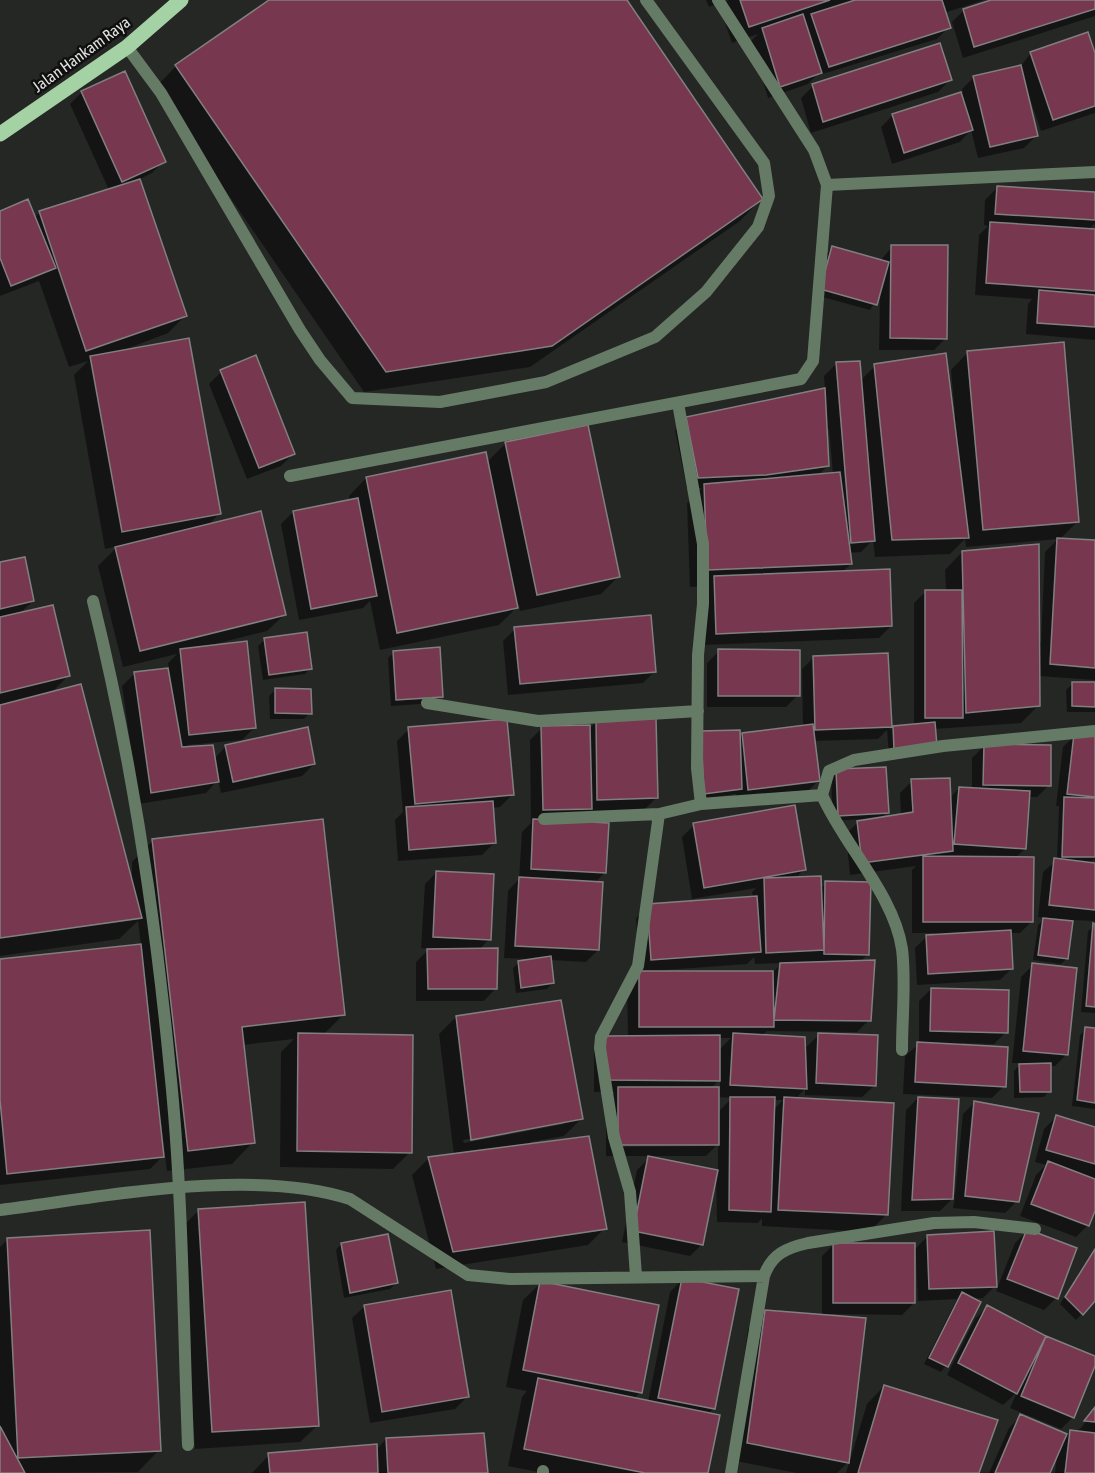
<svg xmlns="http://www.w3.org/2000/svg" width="1095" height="1473" font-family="'Asap Condensed',sans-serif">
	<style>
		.shadow { fill: #0007; fill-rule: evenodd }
		.building { fill: #77374e; stroke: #827f80; stroke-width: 1.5 }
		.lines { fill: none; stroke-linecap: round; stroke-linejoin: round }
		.service { stroke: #667b65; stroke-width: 12 }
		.minor { stroke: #667b65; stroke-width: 12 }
		.primary { stroke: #a5d2a4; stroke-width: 15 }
		.labels { text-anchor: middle; stroke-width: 5; stroke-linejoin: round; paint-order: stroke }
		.street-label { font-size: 16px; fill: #e2e3e1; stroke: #0e0f0e }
	</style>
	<rect width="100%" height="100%" fill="#252725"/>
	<path class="shadow" d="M272,0H625L761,199L740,221L530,367L364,392L155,88L176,66Z
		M706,0H727L709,7Z
		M728,0H984L944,13L949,27L937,39L816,76L808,84L768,98L751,41L758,34L732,43L720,8Z
		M996,0H1095V16L963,58L952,22L964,10Z
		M1031,53L1095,57V113L1041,131L1028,93L1026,94L1036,136L1024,148L978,158L971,130L960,142L892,164L881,127L893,115L963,93L962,89L974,77L1020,67Z
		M950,80L938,92L811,133L801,98L813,86Z
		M82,92L164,161L152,173L138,180L185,316L168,333L116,353L220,513L207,526L285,614L267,631L215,644L254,728L242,740L187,745V748L214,759L226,746L314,764L302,776L221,793L218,780L206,793L139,804L122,686L134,674L169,669L168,663L177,654L123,667L98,566L118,546L105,549L74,375L88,361L69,367L39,281L0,296V212L34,218L40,212L109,190L70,104Z
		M997,188L1095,193V223L1088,230H1095V340L1026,334L1028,304L1032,299L975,295L979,235L988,226L984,225L985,200Z
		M892,247L946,338L934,350H879L880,294L870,310L815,295L827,254L832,248L880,261Z
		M968,352L1078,521L1059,540L1095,542V680L1038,676V706L1021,723L934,729L889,755L887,730L878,739L814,741L818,781L806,793L737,801L736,794L699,799L742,734L803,727L802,669L814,657L887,654L890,730L893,727L914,725V603L926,591H946L945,570L962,552L1041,642L1045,552L1058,539L966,547L965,539L950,554L875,557L873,540L861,552L849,553L851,564L842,572L891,626L879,638L704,645L706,586L690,587L687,503L702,488L687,489L675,430L687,418L825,390L824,376L836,364L860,381L875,366L955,415L951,370ZM826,429H829L833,474L818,475L828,466Z
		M221,372L293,454L281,466L247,479L209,384Z
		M506,443L619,576L601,594L520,611L519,605L499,625L380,650L370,601L363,608L299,620L281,524L293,512L350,501L349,496L366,478L487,462Z
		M0,564L33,601L19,614L68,676L50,694L132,885V862L153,840L344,1014L323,1035L410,1152L393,1169L280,1167L281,1052L294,1039L242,1045L253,1142L232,1164L167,1171L161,1123H158L162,1157L150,1169L0,1185V961L141,946L138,921L119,939L0,956Z
		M515,629L655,671L643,683L508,695L503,641Z
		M264,640L311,668L305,674L263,680L258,646Z
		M719,651L798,695L786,707H707V663Z
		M394,652L441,697L435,703L391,706L388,658Z
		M1072,684H1095V712H1067L1066,690Z
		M275,690L310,713L304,719H270L269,696Z
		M597,721L656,798L644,810L588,811L605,872L595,883L598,950L586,962L550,960L553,983L547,989L516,993L513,968L519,962L529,959L504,958L508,891L519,879L522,832L531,823L530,740L542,728L589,729Z
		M409,729L512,795L500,807L492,808L494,843L482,855L398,861L395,820L403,812L397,741Z
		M1075,735L1095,738V858L1089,864L1095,865V921L1071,920L1067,958L1061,964L1033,960L1038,925L1045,918L1038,917L1043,872L1057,860L1059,806H1056L1063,747Z
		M984,746L1049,785L1037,797H1028L1025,849L1015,858L1032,921L1020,933H1010L1012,968L1000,980L917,985L915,948L927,936H934V933H912V870L916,866L850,875L846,834L861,819L833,821L831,776L836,771L887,812L881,818L901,815L900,793L912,781L949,799L959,788L972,789V758Z
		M694,825L804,869L795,879L821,888L826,883L868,954L860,962L869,1020L857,1032L767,1031L762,1036L804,1049L819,1035L875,1085L862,1097L805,1095V1089L795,1099L886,1215L869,1232L762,1226V1218L758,1223L717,1222L716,1171L702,1244L690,1256L622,1242L637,1170L649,1158L718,1171V1144L706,1156H606V1101L615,1092H594V1049L606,1037H628L627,984L640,972L636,918L648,906L753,898L752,892L756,888L692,899L682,837ZM754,957L755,964L782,963L773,972H665V970L747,964ZM719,1038H731L719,1050ZM720,1079V1089H710ZM718,1097L732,1098L718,1112ZM774,1100H783L773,1110ZM708,1143V1146L610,1147V1144Z
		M437,872L489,939L479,950L496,988L484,1001H416V962L429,949L421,948L425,884Z
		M1095,925V1013L1081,1012L1088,931Z
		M1033,965L1067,1054L1055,1066H1049V1091L1044,1097L1014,1098V1071L1021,1063H1012L1021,977Z
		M931,989L1006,1032L994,1044L961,1043L1004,1086L992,1098L903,1094L905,1056L919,1044V1001Z
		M456,1017L581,1119L564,1136L530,1142L605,1228L588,1245L436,1269L412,1175L429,1158L454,1155L439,1034ZM564,1121V1124L464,1143L463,1140Z
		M1086,1029L1095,1030V1109L1072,1106L1080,1035Z
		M918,1098L952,1195H955L963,1114L975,1102L1017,1201L1005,1213L953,1208L955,1196L940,1211H901L906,1110Z
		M1056,1117L1095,1129V1207L1088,1225L1076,1237L1020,1216L1036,1175L1046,1165L1035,1162L1044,1129Z
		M198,1211L318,1425L300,1442L195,1449L181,1228Z
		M1027,1231L1056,1298L1044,1310L996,1291L1015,1243Z
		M928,1236L995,1286L983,1298L971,1299L979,1302L946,1366L941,1372L924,1364L957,1299L918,1301L916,1255H913L914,1303L902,1315L831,1314L848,1462L837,1473H797L730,1460L748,1329L766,1311L822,1316V1256L834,1244L913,1251Z
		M8,1239L159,1450L138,1472L0,1473V1247Z
		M341,1244L396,1283L390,1289L344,1298L336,1250Z
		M1095,1248V1300L1076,1320L1060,1304Z
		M682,1280L714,1408L708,1414L706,1473H543L508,1466L522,1397L527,1391L506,1387L523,1300L541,1283L640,1392L634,1399L648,1402L670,1292Z
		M365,1306L467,1397L455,1409L370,1423L352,1318Z
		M987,1307L1045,1338L1095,1358L1073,1417L1061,1429L1010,1408L1017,1392L1003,1405L947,1375L975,1319Z
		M884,1386L978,1473H846L867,1404Z
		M1095,1409V1473H1055L1057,1455L1048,1473H989L1009,1428L1021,1416L1066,1436L1081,1428Z
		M386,1439L486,1473H252L269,1455L376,1450Z"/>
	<path class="building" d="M269,0H627L763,199L552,346L386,372L175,65Z
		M740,0H830L749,27Z
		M855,0H942L951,28L829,67L811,14Z
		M991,0H1095V9L974,47L963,9Z
		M803,14L822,73L780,87L762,28Z
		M1088,32L1095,53V106L1053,120L1030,52Z
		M940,43L952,80L823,122L812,84Z
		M1021,65L1038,136L990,147L973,76Z
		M125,71L166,162L122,182L81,91Z
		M961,92L973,130L904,153L892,114Z
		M140,179L187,316L86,351L39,211Z
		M997,186L1095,192V220L995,214Z
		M28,199L56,268L11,286L0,258V211Z
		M990,222L1095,229V291L986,283Z
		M891,245H948L947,339L890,338Z
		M832,246L889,262L877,305L820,289Z
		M1039,290L1095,295V327L1037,323Z
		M189,338L221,514L122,532L90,356Z
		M1064,342L1079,522L983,530L967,351Z
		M946,353L969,538L892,540L874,364Z
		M256,355L295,454L259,468L220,370Z
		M860,361L875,541L851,543L836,362Z
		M825,388L829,466L766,475L698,478L686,417Z
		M588,425L620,577L537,595L505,442Z
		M486,452L518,608L397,633L366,477Z
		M840,472L852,564L707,570L704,484Z
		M358,498L377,596L311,609L293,511Z
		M261,511L286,615L140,651L115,547Z
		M1057,538L1095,540V668L1050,664Z
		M1039,544L1040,706L966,713L962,551Z
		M25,557L34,601L0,609V562Z
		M890,569L892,626L716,634L714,576Z
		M925,590H962L963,718H925Z
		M53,605L70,676L0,693V617Z
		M651,615L656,672L520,684L514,627Z
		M307,632L312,669L269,675L264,638Z
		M247,641L256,728L189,735L180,649Z
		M440,647L443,697L396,700L393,651Z
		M718,649L800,650V696H718Z
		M888,653L892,727L815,730L813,656Z
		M168,668L182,747L213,745L219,782L151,793L134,672Z
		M1072,682H1095V707L1072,706Z
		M81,684L142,918L0,938V705Z
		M275,688L311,689L312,714L275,713Z
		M656,718L658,798L597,800L596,720Z
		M507,719L514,795L415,804L408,727Z
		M935,722L937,746L894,750L893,726Z
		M813,724L820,781L748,790L742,733Z
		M590,725L592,809L543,810L541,726Z
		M308,727L315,764L233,782L225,745Z
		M740,730L742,789L704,794L701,731Z
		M1074,734L1095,736V797L1067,794Z
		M984,744L1051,745V786L983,785Z
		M886,767L889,813L838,816L836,769Z
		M950,778L953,851L862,863L857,821L913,812L911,779Z
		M959,787L1030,791L1026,849L954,844Z
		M1064,797L1095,798V857H1062Z
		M493,801L496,843L409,850L406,807Z
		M795,805L806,870L704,888L693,823Z
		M323,819L345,1015L242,1027L255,1143L188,1151L152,839Z
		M533,819L609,823L606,873L531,869Z
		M923,856L1034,857L1033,922H923Z
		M1054,858L1095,863V910L1049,905Z
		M436,871L494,874L491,940L433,937Z
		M821,876L824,950L766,953L764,878Z
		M519,877L603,882L599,950L515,946Z
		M825,881L871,882L869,955L824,954Z
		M757,896L761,952L651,960L647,904Z
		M1043,918L1073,921L1068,959L1038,955Z
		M1093,923L1095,924V1007L1086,1006Z
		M1011,930L1013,969L928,974L926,935Z
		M141,944L164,1157L7,1174L0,1100V959Z
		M498,948L497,989H428L427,949Z
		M551,956L554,983L521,988L518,961Z
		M875,960L871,1021L774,1020L780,963Z
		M1032,963L1077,968L1068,1055L1023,1051Z
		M639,971H773L774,1027H639Z
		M931,988L1009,990L1008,1033L930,1031Z
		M561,1000L583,1119L471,1140L456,1016Z
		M1085,1027L1095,1028V1103L1077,1100Z
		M298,1033L413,1035L412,1153L297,1151Z
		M733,1033L805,1037L807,1089L730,1085Z
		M818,1033L878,1035L876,1086L816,1083Z
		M720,1035V1081L606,1080L605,1036Z
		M917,1042L1008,1047L1006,1087L915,1082Z
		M1051,1063V1092H1020L1019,1064Z
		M618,1087H719V1145H618Z
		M730,1097H775L771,1212L729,1210Z
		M784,1097L894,1103L888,1215L778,1210Z
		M918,1097L959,1099L953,1199L912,1200Z
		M974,1101L1039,1113L1019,1202L965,1196Z
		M1056,1115L1095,1127V1164L1046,1150Z
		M589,1136L607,1229L453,1252L428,1157Z
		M648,1156L718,1170L703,1245L633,1231Z
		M1048,1161L1095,1179V1211L1089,1226L1031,1204Z
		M305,1202L319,1426L212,1432L198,1209Z
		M1027,1229L1077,1248L1058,1299L1007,1279Z
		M150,1230L161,1451L18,1458L7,1238Z
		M994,1231L997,1287L929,1289L927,1235Z
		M388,1234L398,1283L350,1293L341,1243Z
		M833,1243H915V1303H833Z
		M1095,1249V1301L1083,1315L1065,1297Z
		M682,1278L739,1289L715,1409L658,1398Z
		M540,1281L659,1305L642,1393L523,1370Z
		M451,1290L469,1397L382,1412L364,1305Z
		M962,1292L981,1302L948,1367L929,1358Z
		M987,1305L1046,1336L1017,1394L958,1363Z
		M765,1310L866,1318L849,1463L747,1443Z
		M1046,1336L1095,1356V1366L1074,1418L1021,1396Z
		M538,1378L720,1415L708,1473H645L524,1449Z
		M884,1385L998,1420L979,1473H858Z
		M1095,1407V1422L1084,1421Z
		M1020,1414L1067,1434L1050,1473H995Z
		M0,1426L25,1473H0Z
		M1070,1430L1095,1433V1473H1065Z
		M484,1433L488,1473H388L386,1438Z
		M377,1444L378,1473H270L268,1453Z"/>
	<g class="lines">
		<path class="service" d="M127,47L161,93L300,330L320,360L352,398L440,402L546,382L655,337L706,292L758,227L769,196L764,163L646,0
			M93,601C131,755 155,912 170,1070C183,1194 183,1320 188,1445"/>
		<path class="minor" d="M827,185L1095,172
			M290,476L801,379L813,361L827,185L814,150L718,0
			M427,703L538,721L698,711
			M822,795L829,771L854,760L943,746L1095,731
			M701,804L822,795C844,845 894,895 902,949C906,981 902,1017 902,1050
			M544,819L659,814
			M0,1210C103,1197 251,1167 350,1199L468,1275L510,1279L764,1276L731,1473
			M636,1276L630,1192L614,1137L600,1048L601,1037L638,966L659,814L701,804L697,768L698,655L703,604V544L678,403
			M764,1276C772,1254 786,1248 808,1243L934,1223L974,1222L1035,1229
			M543,1471V1473"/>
		<path class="primary" d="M0,134L127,47L181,0"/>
	</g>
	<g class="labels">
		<g class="street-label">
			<text transform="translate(81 54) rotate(-36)" y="6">Jalan Hankam Raya</text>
		</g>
	</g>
</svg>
